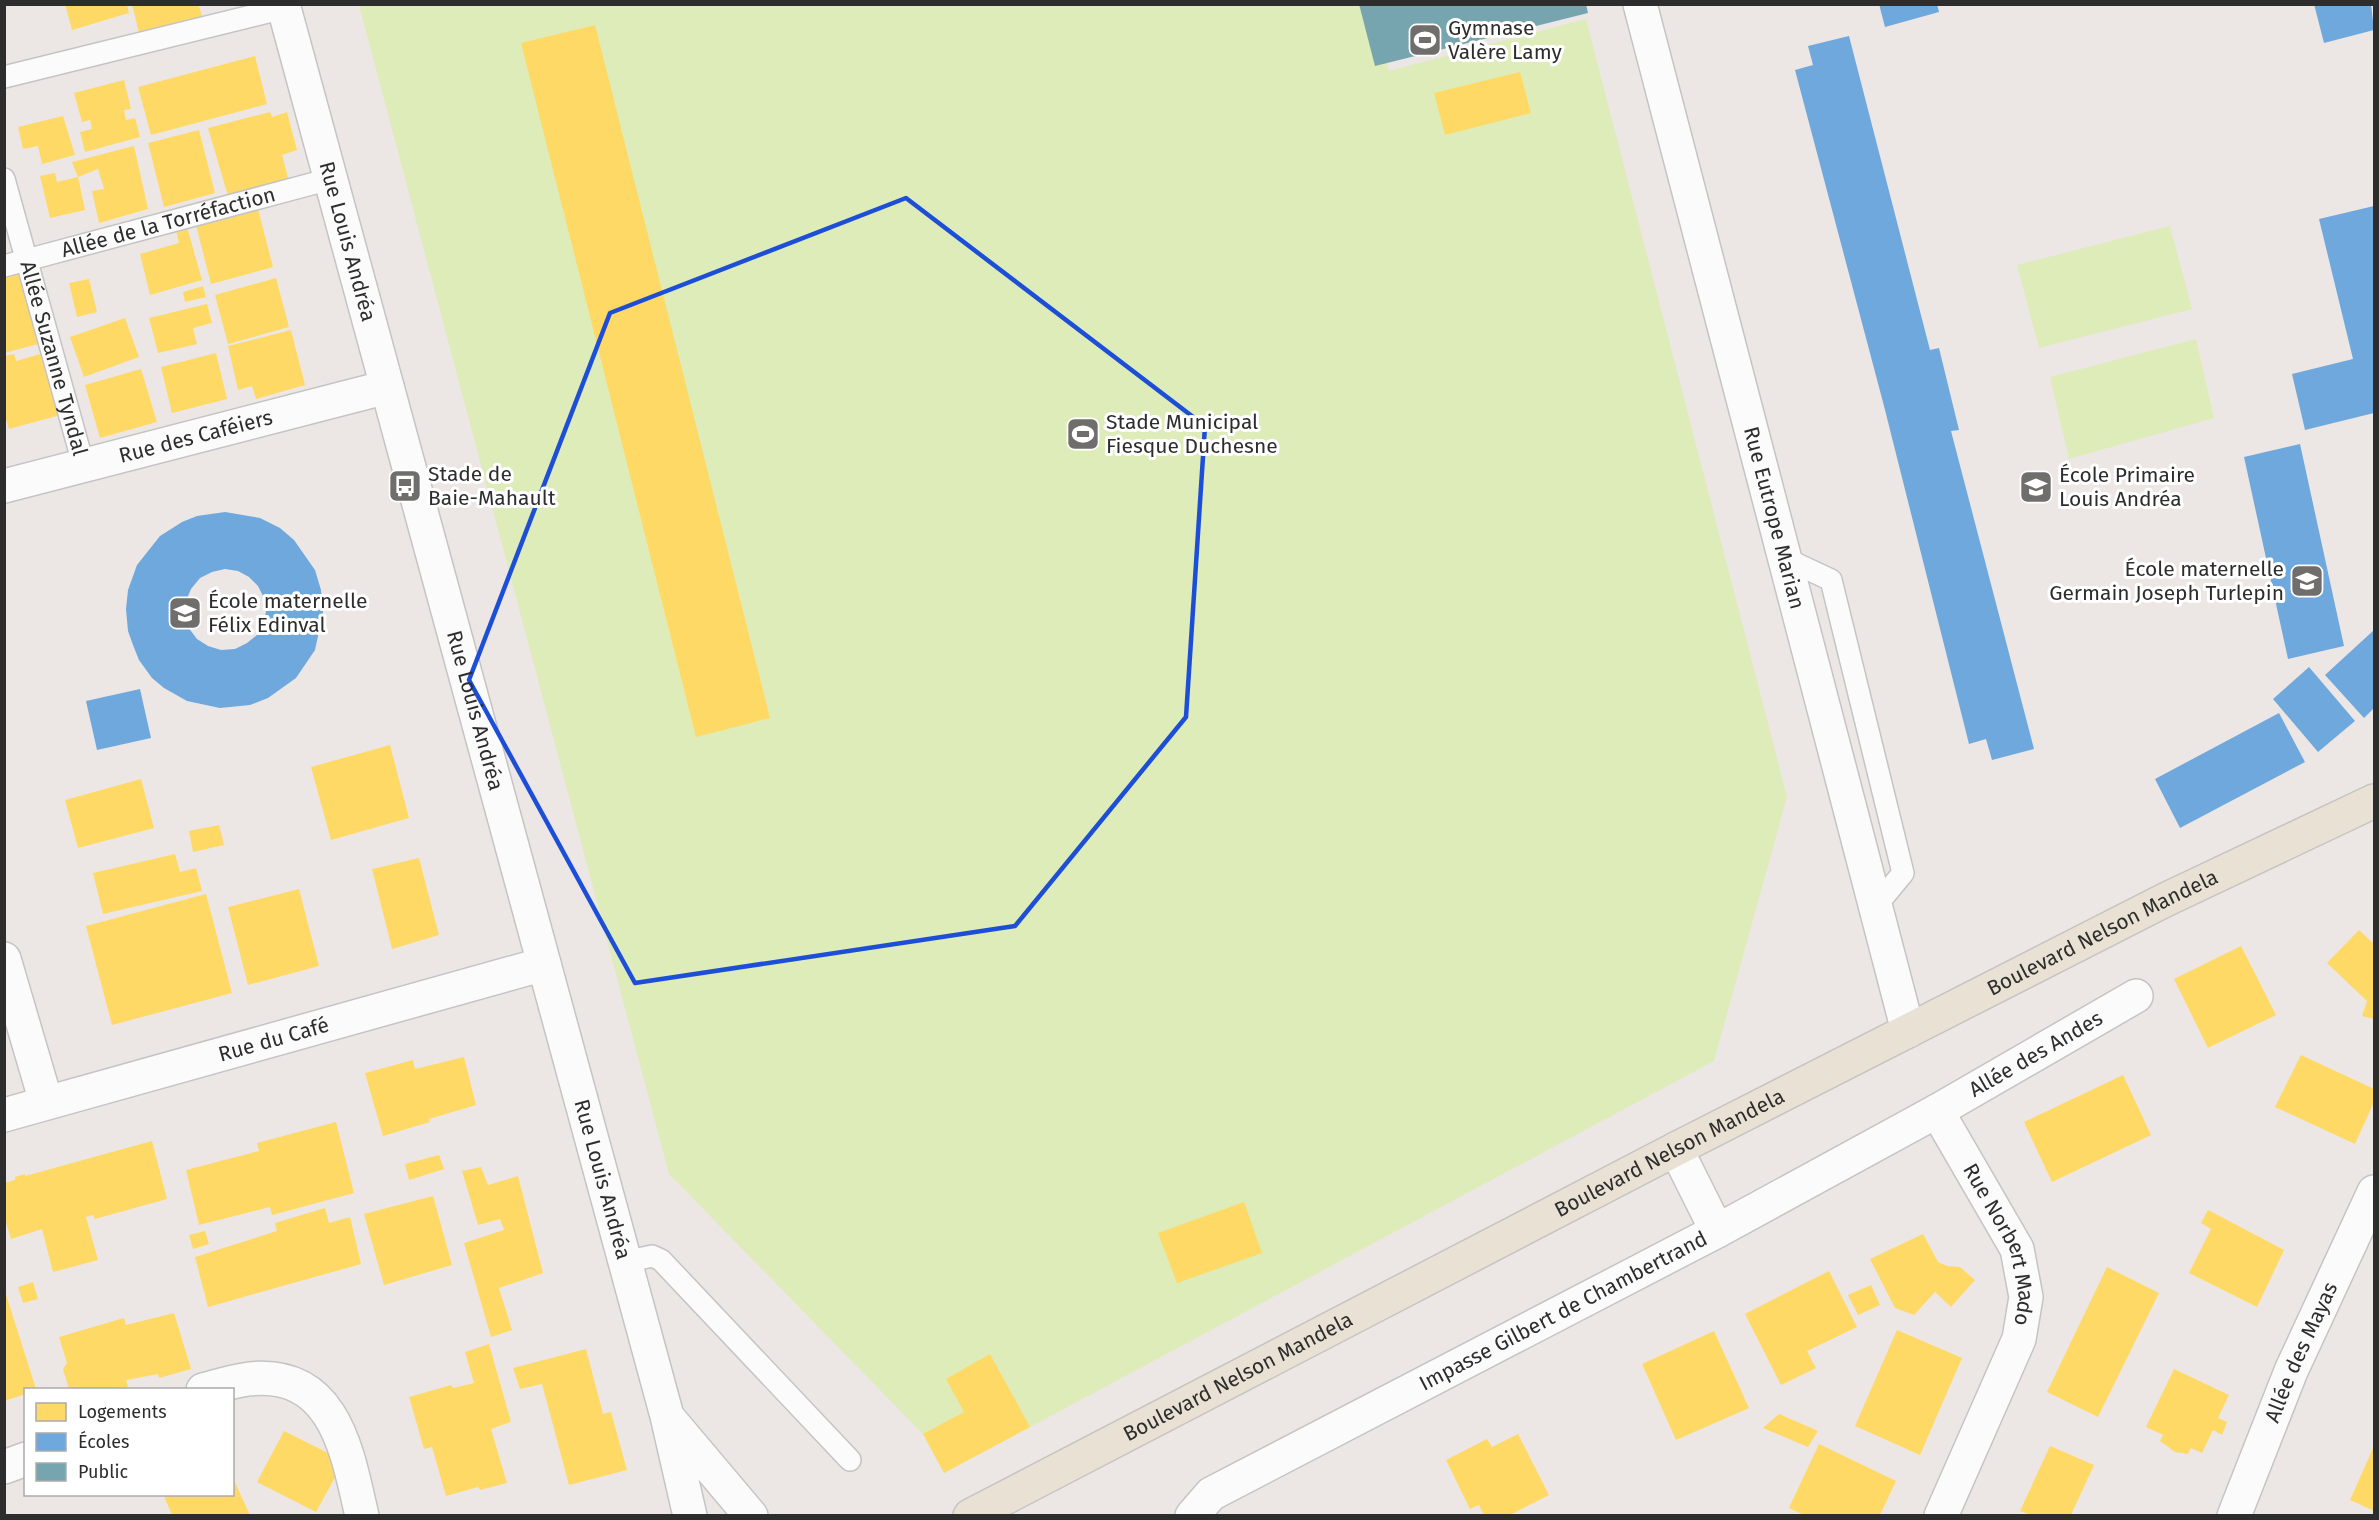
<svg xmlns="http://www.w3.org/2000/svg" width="2379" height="1520" font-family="'Fira Sans',sans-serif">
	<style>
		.pitch { fill: #ddecb9 }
		.homes { fill: #ffd966 }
		.schools { fill: #6fa8dc; fill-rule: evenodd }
		.public { fill: #76a5af }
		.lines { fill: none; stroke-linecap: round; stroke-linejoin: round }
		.service-casing { stroke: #c5c4c4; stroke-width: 24 }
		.minor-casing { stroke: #c5c4c4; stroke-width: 36 }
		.tertiary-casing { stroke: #c5c4c4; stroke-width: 36 }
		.primary-casing { stroke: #c6c4c3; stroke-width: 36 }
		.service { stroke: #fcfbfb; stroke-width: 21 }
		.minor { stroke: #fcfbfb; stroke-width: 33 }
		.tertiary { stroke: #fcfbfb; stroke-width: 33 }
		.primary { stroke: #e9e2d4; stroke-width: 33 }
		.marked { fill: none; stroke: #1d4ed8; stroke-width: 4.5; stroke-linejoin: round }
		.labels { text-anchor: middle; stroke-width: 6; stroke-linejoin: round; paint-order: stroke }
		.poi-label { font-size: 21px; fill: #2d2d2d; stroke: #fff; text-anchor: start }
		.street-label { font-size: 21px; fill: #2d2d2d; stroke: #fff }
	</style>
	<rect width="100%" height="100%" fill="#ece7e4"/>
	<path class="pitch" d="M359,5H1372L1389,71L1586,19L1787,797L1714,1061L944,1473L923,1434L669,1174Z
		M2170,226L2192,309L2039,348L2017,265Z
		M2196,339L2214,418L2069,459L2050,377Z"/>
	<path class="homes" d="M65,4H127L129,13L72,30Z
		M132,4H198L204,21L140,37Z
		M595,25L770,718L696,737L521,43Z
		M255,56L267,104L151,135L138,87Z
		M1520,72L1531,113L1445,135L1434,93Z
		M124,80L131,109L124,110L126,120L135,118L140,137L85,152L80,132L92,129L90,120L82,122L74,93Z
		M270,112L272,117L287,112L297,150L282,155L289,181L228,196L208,128Z
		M63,116L75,155L42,164L38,146L23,149L18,127Z
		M199,130L215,193L164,207L148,143Z
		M134,146L148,209L99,223L92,191L104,189L98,169L78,177L72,162Z
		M55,173L57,182L78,177L85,210L50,218L40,176Z
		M258,209L273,267L211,284L196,225Z
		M187,227L202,280L150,295L140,254L179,243L176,230Z
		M28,271L46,342L4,353V277Z
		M276,278L289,327L228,344L215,295Z
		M89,279L97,312L77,317L69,283Z
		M203,286L206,297L185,302L183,292Z
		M207,304L212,323L193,328L197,344L158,353L149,318Z
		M125,318L139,357L84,377L70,337Z
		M291,330L305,385L256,399L252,386L238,390L228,346Z
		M47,352L64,414L9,429L4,413V356L14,354L16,361Z
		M216,353L227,399L172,413L161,367Z
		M141,369L157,422L100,438L85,385Z
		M390,745L409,818L331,840L311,767Z
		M141,779L154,828L78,848L65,800Z
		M219,825L224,845L193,852L189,831Z
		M175,854L180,872L196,868L202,891L103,914L93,873Z
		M419,858L439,935L392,949L372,869Z
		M299,889L319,966L248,985L228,907Z
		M206,894L232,993L112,1025L86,926Z
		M2359,930L2374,944V1019L2362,1016L2367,1001L2327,963Z
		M2241,946L2276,1015L2208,1048L2174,979Z
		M2301,1055L2374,1089V1102L2355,1144L2275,1107Z
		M464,1057L476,1105L429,1119L430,1122L383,1136L365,1073L413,1060L415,1069Z
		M2123,1075L2151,1135L2052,1182L2024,1122Z
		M336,1122L354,1193L272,1215L270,1207L199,1225L186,1170L259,1151L257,1143Z
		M152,1141L167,1199L95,1219L93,1215L86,1217L98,1260L53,1272L42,1229L11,1239L4,1216V1183L15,1180V1177L25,1174V1176Z
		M439,1155L444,1169L409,1180L405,1164Z
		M481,1167L488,1185L518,1176L543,1273L499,1288L512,1330L491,1337L464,1243L504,1230L500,1219L478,1225L462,1171Z
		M433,1196L452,1265L384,1285L364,1214Z
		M1244,1202L1262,1253L1177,1283L1158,1233Z
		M325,1208L329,1223L350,1217L361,1264L208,1307L195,1257L277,1231L275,1223Z
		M2208,1210L2284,1250L2257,1307L2189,1273L2211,1229L2201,1223Z
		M205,1231L209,1244L193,1249L189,1235Z
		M1923,1234L1938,1262L1947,1266L1960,1267L1975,1280L1951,1307L1935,1292L1914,1315L1895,1308L1870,1259Z
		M2107,1267L2159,1293L2098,1417L2047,1392Z
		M1829,1271L1857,1327L1807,1351L1816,1368L1781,1385L1745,1314Z
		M33,1282L38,1299L23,1303L18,1287Z
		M1871,1285L1880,1305L1858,1315L1848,1295Z
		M4,1288L36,1389H26V1394L4,1401Z
		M174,1313L191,1369L159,1378L158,1374L126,1380L128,1387L118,1389H69L63,1369L67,1363L59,1337L124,1318L126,1325Z
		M1897,1330L1962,1358L1920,1455L1855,1426Z
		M1714,1331L1749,1408L1676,1440L1642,1364Z
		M489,1344L511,1422L491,1429L507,1483L480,1490L478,1487L446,1496L432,1447L424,1449L409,1397L451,1385L453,1388L474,1383L465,1352Z
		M586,1349L603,1414L611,1412L627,1470L569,1485L542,1384L520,1389L513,1368Z
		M990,1354L1030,1427L944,1473L923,1434L964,1412L946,1379Z
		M2174,1369L2229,1395L2218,1418L2227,1422L2222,1435L2213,1430L2202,1453L2191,1448L2188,1454L2175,1452L2160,1441L2163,1435L2146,1427Z
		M1779,1414L1818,1431L1808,1447L1763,1428Z
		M284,1431L344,1461L316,1512L257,1482Z
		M1518,1434L1549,1495L1510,1515H1484L1479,1505L1470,1509L1446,1460L1487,1439L1492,1447Z
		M1819,1444L1896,1481L1880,1515H1804L1789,1508Z
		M2050,1446L2094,1465L2071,1515H2031L2020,1511Z
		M2374,1446V1511L2350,1500Z
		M232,1476L250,1515H172L163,1494H232Z"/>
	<path class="schools" d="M1879,4H1937L1939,12L1885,27Z
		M2314,4H2371L2374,30L2324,43Z
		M1849,36L1930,350L1939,348L1959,430L1951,431L2034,749L1992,760L1986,739L1969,744L1884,406L1795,70L1813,65L1808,46Z
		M2374,206V413L2305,430L2292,374L2353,359L2319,219Z
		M2300,444L2344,646L2288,659L2244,457Z
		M225,512L260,518L280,528L294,540L315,570L321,590L323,613L315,650L296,678L268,698L250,705L220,708L187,701L164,688L152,678L139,660L133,645L128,631L126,609L128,590L137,565L160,536L182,522L197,516ZM225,569L238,571L249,577L258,586L264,598L266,611L264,623L257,635L247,643L235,649L221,650L208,646L197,639L188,627L185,614L186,601L191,589L200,578L212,572Z
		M2374,630V708L2364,718L2325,675Z
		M2309,667L2355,721L2318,752L2273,699Z
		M140,689L151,738L97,750L86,701Z
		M2279,713L2305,762L2180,828L2155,779Z"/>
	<path class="public" d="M1359,4H1586L1588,13L1375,66Z"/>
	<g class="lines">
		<g class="service-casing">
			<g id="service">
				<path d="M4,77L284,8"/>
				<path id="s1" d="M4,179L84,467"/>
				<path id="s2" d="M4,266L330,179"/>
				<path d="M1784,558L1831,580L1903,873L1875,907"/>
				<path d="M625,1262L652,1256L661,1260L850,1460"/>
			</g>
		</g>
		<g class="minor-casing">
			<g id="minor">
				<path id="s3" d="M283,4L667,1416L690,1516"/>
				<path id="s4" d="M4,486L387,387"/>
				<path d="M4,959L46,1102"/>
				<path id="s5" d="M1937,1111L2017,1249L2026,1297L2019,1339L1941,1516"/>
				<path id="s6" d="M4,1115L544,964"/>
				<path d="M1676,1149L1717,1231"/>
				<path d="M203,1390C218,1386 233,1381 249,1379C335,1370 347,1451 362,1516"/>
				<path d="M670,1420L751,1516"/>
				<path d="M4,1467L26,1459"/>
				<path id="s7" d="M1192,1516L1211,1494L1717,1231L1937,1111L2136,996"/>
				<path id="s8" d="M2234,1516L2291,1371L2374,1192"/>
			</g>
		</g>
		<g class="tertiary-casing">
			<g id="tertiary">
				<path id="s9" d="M1640,4L1908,1031"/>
			</g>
		</g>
		<g class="primary-casing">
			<g id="primary">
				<path id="s10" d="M970,1516L1676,1149L2165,900L2374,801"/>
			</g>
		</g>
		<use href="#service" class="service"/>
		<use href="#minor" class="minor"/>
		<use href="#tertiary" class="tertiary"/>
		<use href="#primary" class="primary"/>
	</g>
	<path class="marked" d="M906,198L1205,426L1186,717L1015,926L635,983L469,680L610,313Z"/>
	<defs>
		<g id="stadium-square" transform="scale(1.725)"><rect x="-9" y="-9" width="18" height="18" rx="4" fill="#706e6d" stroke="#fff"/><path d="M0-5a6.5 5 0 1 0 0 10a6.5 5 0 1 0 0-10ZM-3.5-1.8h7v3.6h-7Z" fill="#fff"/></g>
		<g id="bus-square" transform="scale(1.725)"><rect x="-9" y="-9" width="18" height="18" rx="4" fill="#706e6d" stroke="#fff"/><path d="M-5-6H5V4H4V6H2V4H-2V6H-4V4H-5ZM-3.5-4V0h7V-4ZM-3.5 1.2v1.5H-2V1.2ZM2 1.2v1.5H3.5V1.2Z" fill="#fff"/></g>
		<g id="school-square" transform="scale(1.725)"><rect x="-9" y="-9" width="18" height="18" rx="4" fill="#706e6d" stroke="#fff"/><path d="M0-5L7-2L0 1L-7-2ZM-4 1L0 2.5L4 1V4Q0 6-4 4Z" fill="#fff"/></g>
	</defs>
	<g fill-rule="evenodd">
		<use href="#stadium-square" x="1425" y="40"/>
		<use href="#stadium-square" x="1083" y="434"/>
		<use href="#bus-square" x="405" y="486"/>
		<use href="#school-square" x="2036" y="487"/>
		<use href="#school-square" x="2307" y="581"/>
		<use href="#school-square" x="185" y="613"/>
	</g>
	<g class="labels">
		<g class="poi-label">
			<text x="1448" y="35">Gymnase<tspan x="1448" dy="24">Valère Lamy</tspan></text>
			<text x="1106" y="429">Stade Municipal<tspan x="1106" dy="24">Fiesque Duchesne</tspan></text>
			<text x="428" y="481">Stade de<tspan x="428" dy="24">Baie-Mahault</tspan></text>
			<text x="2059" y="482">École Primaire<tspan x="2059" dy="24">Louis Andréa</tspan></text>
			<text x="2284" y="576" text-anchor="end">École maternelle<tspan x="2284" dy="24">Germain Joseph Turlepin</tspan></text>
			<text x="208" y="608">École maternelle<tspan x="208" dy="24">Félix Edinval</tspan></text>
		</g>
		<g class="street-label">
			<text dy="7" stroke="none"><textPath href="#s2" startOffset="170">Allée de la Torréfaction</textPath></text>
			<text dy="7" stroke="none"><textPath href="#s3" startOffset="246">Rue Louis Andréa</textPath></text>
			<text dy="7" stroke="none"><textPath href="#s1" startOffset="186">Allée Suzanne Tyndal</textPath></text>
			<text dy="7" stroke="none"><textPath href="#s4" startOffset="198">Rue des Caféiers</textPath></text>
			<text dy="7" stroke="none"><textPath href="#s9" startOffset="531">Rue Eutrope Marian</textPath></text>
			<text dy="7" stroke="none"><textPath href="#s3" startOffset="732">Rue Louis Andréa</textPath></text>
			<text dy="7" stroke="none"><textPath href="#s10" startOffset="1274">Boulevard Nelson Mandela</textPath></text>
			<text dy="7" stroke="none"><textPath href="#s6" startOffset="280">Rue du Café</textPath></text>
			<text dy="7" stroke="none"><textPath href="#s7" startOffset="964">Allée des Andes</textPath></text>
			<text dy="7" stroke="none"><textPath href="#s10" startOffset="788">Boulevard Nelson Mandela</textPath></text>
			<text dy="7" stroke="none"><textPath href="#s3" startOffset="1218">Rue Louis Andréa</textPath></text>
			<text dy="7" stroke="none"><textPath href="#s5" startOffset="150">Rue Norbert Mado</textPath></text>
			<text dy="7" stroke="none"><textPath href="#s7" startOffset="426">Impasse Gilbert de Chambertrand</textPath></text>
			<text dy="7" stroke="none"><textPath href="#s8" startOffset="177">Allée des Mayas</textPath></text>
			<text dy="7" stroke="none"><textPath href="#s10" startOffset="302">Boulevard Nelson Mandela</textPath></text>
		</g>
	</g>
	<rect width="2379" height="1520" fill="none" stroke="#2d2d2d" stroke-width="12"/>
	<rect x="24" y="1388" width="210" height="108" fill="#ffffff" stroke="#ababab" stroke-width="1.5"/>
	<rect x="36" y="1403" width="30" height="18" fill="#ffd966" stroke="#ababab" stroke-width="1.5"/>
	<text x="78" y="1418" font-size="18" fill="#2d2d2d">Logements</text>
	<rect x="36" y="1433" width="30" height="18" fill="#6fa8dc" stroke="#ababab" stroke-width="1.5"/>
	<text x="78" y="1448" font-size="18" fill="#2d2d2d">Écoles</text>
	<rect x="36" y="1463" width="30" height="18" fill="#76a5af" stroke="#ababab" stroke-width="1.5"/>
	<text x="78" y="1478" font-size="18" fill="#2d2d2d">Public</text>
</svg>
